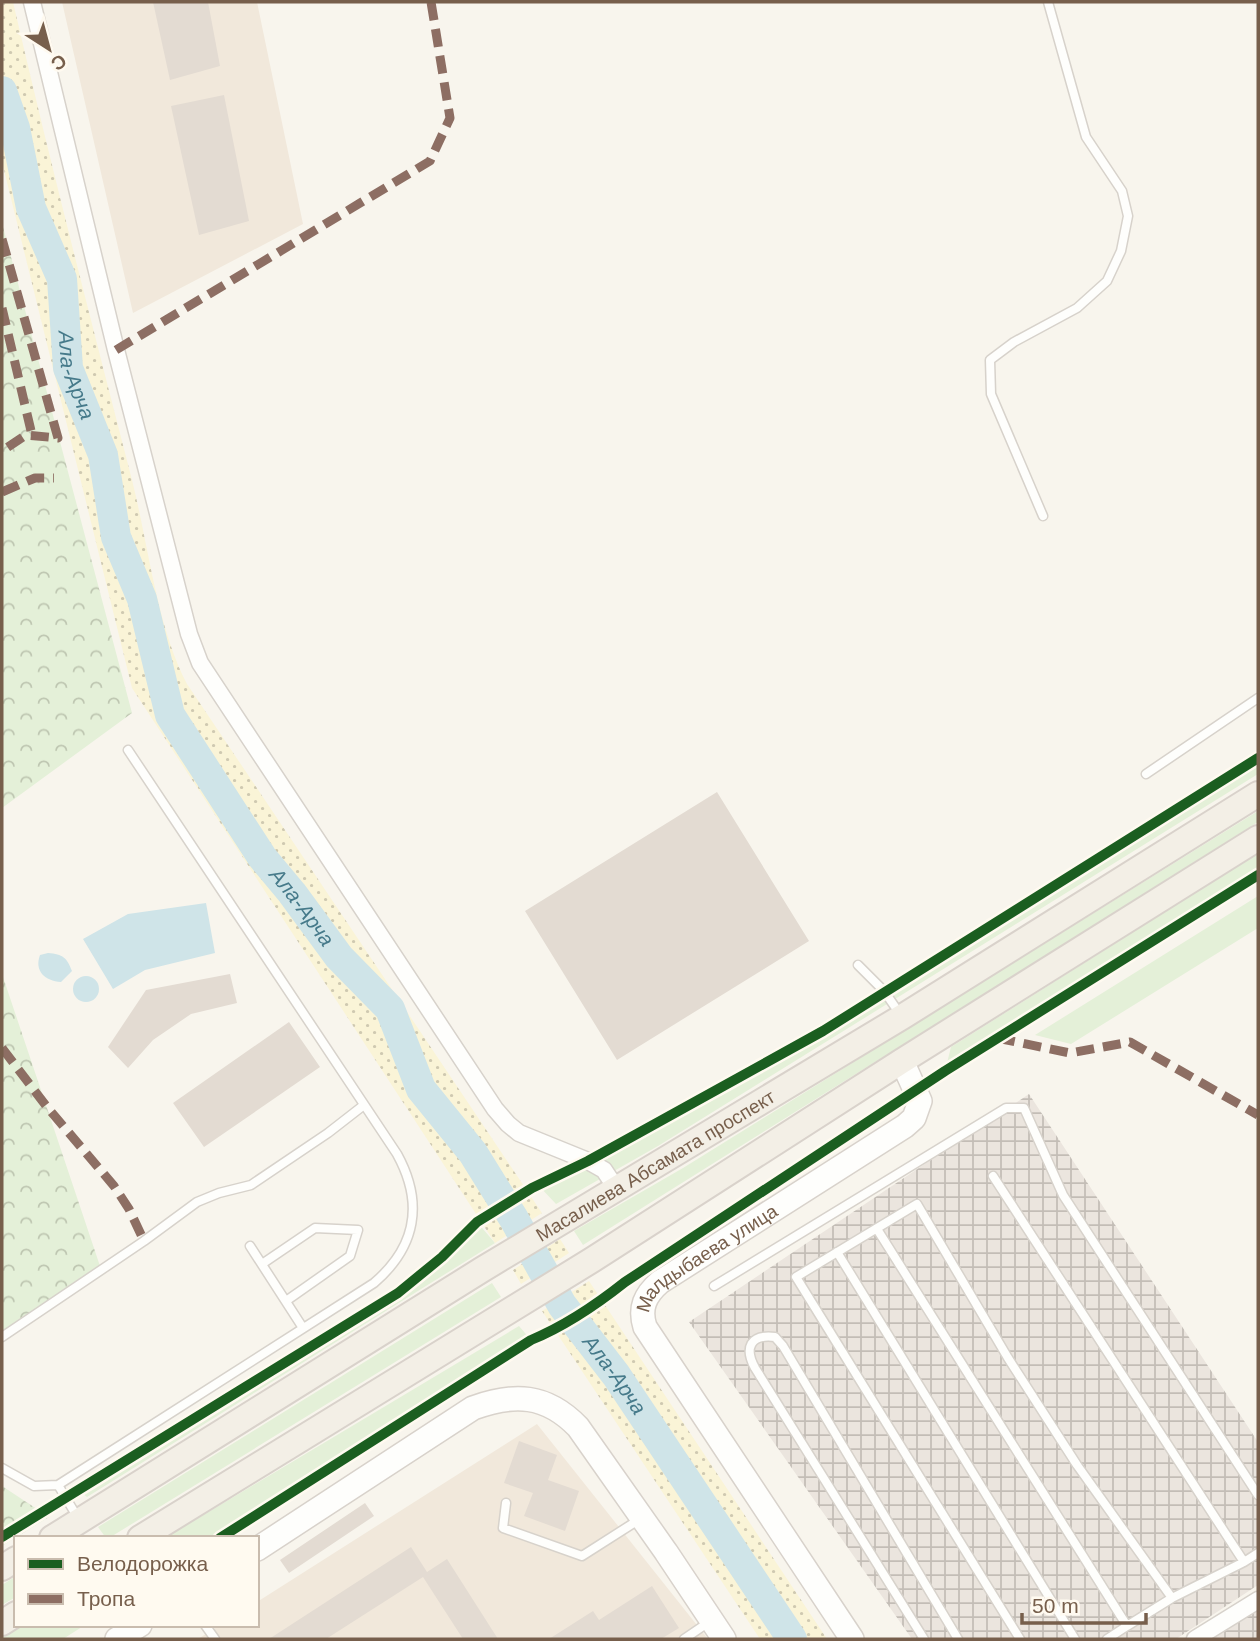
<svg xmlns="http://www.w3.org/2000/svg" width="1260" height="1641" font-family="Arial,sans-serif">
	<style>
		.residential { fill: #f1e8db }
		.industrial { fill: url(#industrial-grid) }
		.green { fill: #e4f0d8 }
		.forest { fill: url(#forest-crowns) }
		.sand { fill: url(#sand-dots) }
		.water { fill: #cfe4e8 }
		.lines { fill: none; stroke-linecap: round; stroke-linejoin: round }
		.river { stroke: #cfe4e8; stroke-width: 30 }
		.building { fill: #e3dbd2 }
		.lane-casing { stroke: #d7d2cb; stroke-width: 11 }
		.street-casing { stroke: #d7d2cb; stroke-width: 19 }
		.secondary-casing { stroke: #d8d2cb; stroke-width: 26 }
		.primary-casing { stroke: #d9d2cb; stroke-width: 28 }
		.lane { stroke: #fefefc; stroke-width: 8 }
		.street { stroke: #fefefc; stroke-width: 16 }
		.secondary { stroke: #fefefc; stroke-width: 23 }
		.primary { stroke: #f3efe6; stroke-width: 24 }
		.quiet { stroke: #8d6e63; stroke-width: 9; stroke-dasharray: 18 9; stroke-linecap: butt }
		.cycleway-casing { stroke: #fffaf0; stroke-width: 15 }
		.cycleway { stroke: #1b5e20; stroke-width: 10 }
		.labels { text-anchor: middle; stroke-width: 5; stroke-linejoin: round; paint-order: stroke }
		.street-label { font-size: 19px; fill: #775f4c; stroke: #fffaf0 }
		.water-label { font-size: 21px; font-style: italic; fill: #467a8a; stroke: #fffaf0 }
	</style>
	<defs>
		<pattern id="industrial-grid" width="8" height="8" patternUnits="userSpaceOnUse" patternTransform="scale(1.75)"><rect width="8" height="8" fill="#ebe5de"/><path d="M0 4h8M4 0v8" fill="none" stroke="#c3bdb6"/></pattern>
		<pattern id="forest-crowns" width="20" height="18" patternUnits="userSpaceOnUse" patternTransform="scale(1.75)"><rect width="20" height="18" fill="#e4f0d8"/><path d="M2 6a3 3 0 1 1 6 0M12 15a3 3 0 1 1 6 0" fill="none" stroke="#bec6b1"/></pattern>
		<pattern id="sand-dots" width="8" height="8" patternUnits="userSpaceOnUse" patternTransform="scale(1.75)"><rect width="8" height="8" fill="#faf4d7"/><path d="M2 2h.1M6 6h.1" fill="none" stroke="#cfc9b1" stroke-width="1.8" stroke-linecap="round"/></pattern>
	</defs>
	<rect width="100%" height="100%" fill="#f8f5ed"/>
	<path class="residential" d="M62,2H257L303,224L133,313Z
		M537,1424L708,1639H198L220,1625H257V1602Z"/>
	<path class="industrial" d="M1029,1094L1258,1442V1585L1176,1639H912L689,1322Z
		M1258,1610V1639H1210Z"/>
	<path class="green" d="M1258,758V774L658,1146L556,1204L539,1186L589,1161L823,1031Z
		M1258,811V822L583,1245L574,1231L683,1168Z
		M1258,853V870L945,1071L951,1047Z
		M1258,896V928L1071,1044L1035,1035Z
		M477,1222L495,1243L87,1497L78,1490L397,1293L442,1257Z
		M492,1283L501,1297L109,1538H106L98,1527Z
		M519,1326L531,1340L222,1538H165Z
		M16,1576V1597L2,1605V1585Z
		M19,1625H85L63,1639H2V1636Z"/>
	<path class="forest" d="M2,223L132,713L2,808Z
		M2,974L102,1272L2,1335Z
		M2,1486L49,1517L2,1546Z"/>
	<path class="sand" d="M2,2H13C50,162 91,321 132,480C148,543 157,627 187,684L542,1213L495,1243L132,688L2,162Z
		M560,1239L569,1253L521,1284L513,1270Z
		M589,1281L827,1639H760L542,1311Z"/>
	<path class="water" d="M206,903L215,953L145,970L113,989L83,939L128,914Z
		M48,953C63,954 67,958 72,971L61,982C45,981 34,971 40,955Z
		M73 989a13 13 0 1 1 26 0a13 13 0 1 1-26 0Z"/>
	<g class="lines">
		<path class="river" id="s1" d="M2,91L15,128L31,208L62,279L68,368L103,455L116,537L142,599L170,715L262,857L292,893L339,957L390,1009L421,1089L473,1153L514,1219L562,1305L616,1375L792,1639"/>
	</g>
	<path class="building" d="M153,2H208L220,66L170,80Z
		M224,95L249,221L199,235L171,106Z
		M717,792L809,941L617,1060L525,911Z
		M230,974L237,1003L191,1014L153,1040L128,1068L108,1047L146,990Z
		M289,1022L320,1067L204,1147L173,1103Z
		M519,1441L557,1455L548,1480L579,1491L565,1531L524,1516L533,1493L504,1483Z
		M365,1503L374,1516L289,1573L280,1560Z
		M411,1547L427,1572L447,1559L498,1639H463L423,1577L326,1639H269Z
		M652,1586L679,1628L661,1639H549L593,1611L599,1620Z"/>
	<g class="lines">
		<g class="lane-casing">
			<path id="lane" d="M1043,516L991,394L990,360L1014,342L1077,308L1107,281L1121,251L1128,216L1122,191L1086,137L1048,2
				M1146,774L1258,698
				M858,965L884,991L900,1014
				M993,1176L1244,1562L1172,1598L1077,1465L1008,1358L917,1204L796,1277L1020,1639
				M877,1229L1127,1626L1172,1598
				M250,1246L303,1328
				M837,1252L1075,1639
				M262,1264L315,1228L358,1230L350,1256L286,1301
				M714,1286L1006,1108H1024L1063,1195L1258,1495
				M2,1337L144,1241L197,1202L219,1193L251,1185L328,1133L364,1105
				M2,1468L34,1486L58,1485L78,1518
				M58,1485L374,1283C416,1247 424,1203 397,1154L128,750
				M506,1503L503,1528L582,1556L640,1519
				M1244,1562L1258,1553
				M205,1625L215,1639
				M684,1639L709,1622
				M924,1639L755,1368C744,1348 750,1334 775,1337L783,1346L958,1639
				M1107,1639L1127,1626"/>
		</g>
		<g class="street-casing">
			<path id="street" d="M32,2L116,350L189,634L200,663L495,1109L508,1124L519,1133L588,1161L604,1170L616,1188
				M1195,1639L1258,1600"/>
		</g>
		<g class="secondary-casing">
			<g id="secondary">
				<path d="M257,1549L473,1408C514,1393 546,1394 578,1427L666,1552L724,1639"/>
				<path d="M117,1639L140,1625"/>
				<path id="s2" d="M852,1639L645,1327C639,1308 645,1295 660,1282L905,1126L914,1118L920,1101L902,1061"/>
			</g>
		</g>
		<g class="primary-casing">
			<g id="primary">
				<path id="s3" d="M52,1538L483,1269L902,1017L1258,794"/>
				<path d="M140,1538L592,1260L902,1061L1258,838"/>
				<path d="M2,1568L16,1559"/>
				<path d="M2,1623L16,1614"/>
			</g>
		</g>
		<use href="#lane" class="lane"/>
		<use href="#street" class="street"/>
		<use href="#secondary" class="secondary"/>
		<use href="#primary" class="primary"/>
		<path class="quiet" d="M2,239L58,438L26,435L2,451
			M2,308L32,435
			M116,350L430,161L450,118L431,2
			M2,492L35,478H54
			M997,1038L1070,1053L1130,1042L1258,1115
			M2,1048L47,1107L114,1186L129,1209L144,1241"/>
		<g class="cycleway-casing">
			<path id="cycleway" d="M2,1537L398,1293L442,1257L477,1222L532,1188L588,1161L823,1031L1258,758
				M220,1538L531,1340C565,1326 596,1305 625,1282L945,1071L1258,875"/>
		</g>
		<use href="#cycleway" class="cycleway"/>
	</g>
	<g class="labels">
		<g class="street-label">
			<text dy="7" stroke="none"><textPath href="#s3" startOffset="709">Масалиева Абсамата проспект</textPath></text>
			<text dy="7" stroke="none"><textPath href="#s2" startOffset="476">Малдыбаева улица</textPath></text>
		</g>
		<g class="water-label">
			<text dy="7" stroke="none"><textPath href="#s1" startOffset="296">Ала-Арча</textPath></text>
			<text dy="7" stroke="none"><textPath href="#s1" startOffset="884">Ала-Арча</textPath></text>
			<text dy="7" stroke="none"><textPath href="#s1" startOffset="1451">Ала-Арча</textPath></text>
		</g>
	</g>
	<rect width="1260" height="1641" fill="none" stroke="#775f4c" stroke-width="7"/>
	<rect x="14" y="1536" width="245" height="91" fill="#fffaf0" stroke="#c9bcae" stroke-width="2"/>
	<rect x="28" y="1559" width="35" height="10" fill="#1b5e20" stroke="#c9bcae" stroke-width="2"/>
	<text x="77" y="1571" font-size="21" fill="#775f4c">Велодорожка</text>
	<rect x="28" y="1594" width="35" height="10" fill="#8d6e63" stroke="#c9bcae" stroke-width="2"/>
	<text x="77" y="1606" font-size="21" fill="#775f4c">Тропа</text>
	<g transform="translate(49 49) rotate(144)" stroke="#fffaf0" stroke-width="5" paint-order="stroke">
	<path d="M0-5L12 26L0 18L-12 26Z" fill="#775f4c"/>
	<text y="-10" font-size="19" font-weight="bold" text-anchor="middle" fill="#775f4c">С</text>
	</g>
	<path d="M1022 1613v10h124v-10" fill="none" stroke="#775f4c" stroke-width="3.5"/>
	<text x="1032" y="1613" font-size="21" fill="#775f4c" stroke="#fffaf0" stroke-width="5" paint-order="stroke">50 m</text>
</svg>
